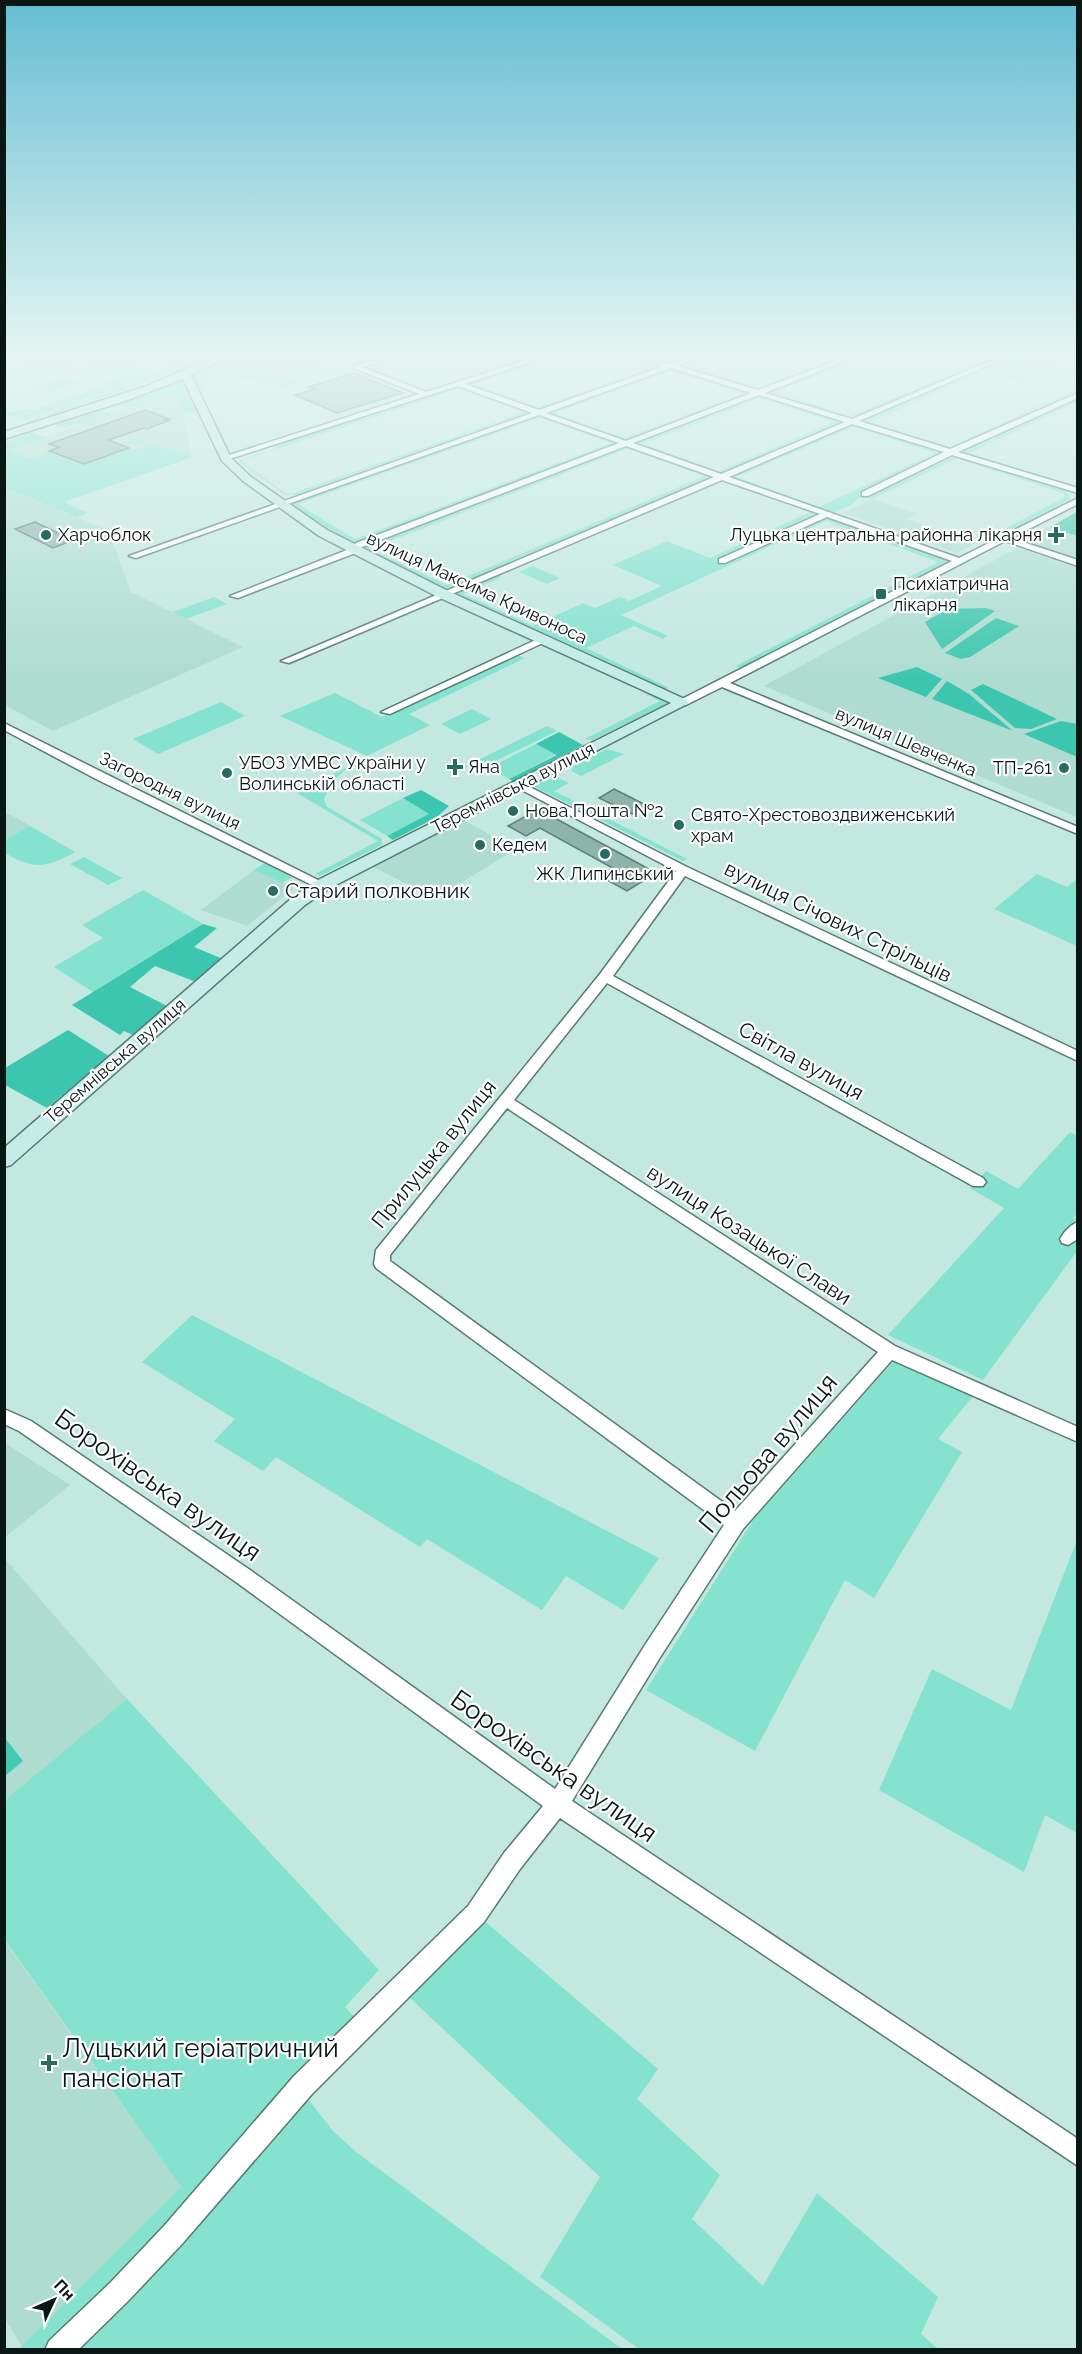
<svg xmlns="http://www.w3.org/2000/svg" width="1082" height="2354" font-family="Raleway,sans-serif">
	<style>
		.built { fill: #aedcd1 }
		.green { fill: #84e2cf; fill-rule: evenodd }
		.forest { fill: #3dc6af }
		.water { fill: #42cab3 }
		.building { fill: #8eb3ab; stroke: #5c7f77; stroke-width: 1.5 }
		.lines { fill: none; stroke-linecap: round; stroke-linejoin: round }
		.street-casing { stroke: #577a72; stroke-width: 3 }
		.secondary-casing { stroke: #577a72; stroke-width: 3 }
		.street { fill: #fff; fill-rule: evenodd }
		.secondary { fill: #c5ece6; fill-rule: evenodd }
		.poi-dot { fill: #266c60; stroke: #fff; stroke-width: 2 }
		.labels { text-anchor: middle; stroke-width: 4.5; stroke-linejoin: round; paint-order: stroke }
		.far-poi-label { font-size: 18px; fill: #091714; stroke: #fff; text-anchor: start }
		.far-street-label { font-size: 18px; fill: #091714; stroke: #fff }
		.poi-label { font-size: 21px; fill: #091714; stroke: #fff; text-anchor: start }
		.street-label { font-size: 21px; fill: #091714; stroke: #fff }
		.near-street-label { font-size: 26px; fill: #091714; stroke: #fff }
		.near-poi-label { font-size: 26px; fill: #091714; stroke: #fff; text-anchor: start }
	</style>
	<rect width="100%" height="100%" fill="#c2e8df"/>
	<path class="built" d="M242,351H343L288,388L200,371Z
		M162,397H179L192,457L104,488L8,450Z
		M4,488L108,530L131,592L243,647L53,731L5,705Z
		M872,499L916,514L907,519L976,543L957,553L843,513Z
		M1077,512V559L1022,542L1050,527Z
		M1017,548L1077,568V817L764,686Z
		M4,812L17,818L30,826L5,840Z
		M463,820L516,849L436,898L373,867Z
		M254,870L294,888L247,926L201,910Z
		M5,1443L70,1485L5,1537Z
		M4,1558L127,1699L5,1801H4Z
		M4,1940L181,2187L22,2347L4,2317Z"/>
	<path class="green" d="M190,351H213L166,372L160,370L174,365C165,361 156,367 146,364L158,360L165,362L188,354L185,352Z
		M242,351H284L255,365L211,367Z
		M567,351H576L474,384L538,407L657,366L611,351H618L667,366L539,411L464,384Z
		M719,351H730L688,366L757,388L854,351H864L758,391L677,366Z
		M875,351H882L775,392L850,416L998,354L986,351L1009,353L853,420L765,392Z
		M1016,355L1077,371V375L1056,369L1024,383L985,372L870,422L950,447L1077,388V391L950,450L858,422Z
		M112,357L162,373L24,420L5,414L4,411C15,415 23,406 34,410L109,384L104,382L117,377L82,367Z
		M50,358L76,366L49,375L23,366Z
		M674,368L754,392L625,441L546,413ZM672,371L742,393L625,438L554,413Z
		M247,369L302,380L288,388L223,374L200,388L192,375L200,371Z
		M164,373L168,375L29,422L26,421Z
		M67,376L83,381L49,392L33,387Z
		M179,382H184L197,412L182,413L178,397H161L131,408L115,404Z
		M457,386L532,412L296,495H285L238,461L278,448L274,446ZM459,389L524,412L294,493L286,494L241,461Z
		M759,395L846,422L719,474L632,444ZM760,398L834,422L718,471L643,444Z
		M1077,398V402L969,453L1012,466L1009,468L958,452Z
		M99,410L113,415L97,419L93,422L146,442L138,445L128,441L132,439C117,433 97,423 81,424C68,424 69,431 54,425Z
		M538,416L618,444L354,545L311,519L290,503ZM540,418L610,443L355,539L298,504Z
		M853,424L945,453L866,488L870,490L851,505L831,514L726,477ZM854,427L935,453L819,507L737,477Z
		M32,432L46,438L9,450L30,459L51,452L84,464L129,448L135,450L152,444L192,457L64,502L88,513L77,517L5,488V442Z
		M627,445L715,476L446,589L358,549ZM628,449L705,476L447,585L370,549Z
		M957,457L1066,491L1071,499L1003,535L996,533L1064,498V493L957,459L872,499L867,497L950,458Z
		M810,512L819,515L717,562L722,564L827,517L952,560L742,669L736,666L938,562L826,521L621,615L668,636L663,639L634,626L586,648L669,688L664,690L454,593L497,575L502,577L463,594L533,626L583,603L595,608L620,597L629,601L662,586L613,565L667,541L710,558Z
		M532,566L560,578L547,584L519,572Z
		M214,597L227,604L186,619L173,612Z
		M516,654L525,658L409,714L430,725L367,756L280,716L335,693L382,717Z
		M650,692L670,702L592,740L585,739L660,701L646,694Z
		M221,702L245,716L158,754L133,739Z
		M472,709L491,719L460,734L441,724Z
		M547,726L557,731L483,767L478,764L470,768L466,766Z
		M536,744L557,754L509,779L488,768Z
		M607,749L624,754L581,776L572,771V766Z
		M349,766L332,782L324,799L326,806L382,839V845L320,876L315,874L378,841L297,793Z
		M554,776L569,783L554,791L687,859L683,861L535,787L537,784Z
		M403,798L430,814L387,836L360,820Z
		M30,826L75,852C46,868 33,870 5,853V840Z
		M84,857L122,878L108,885L70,864Z
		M265,863L293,876L282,883L254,870Z
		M1037,874L1067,887L1077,879L1078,925L1075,927L1077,929V946L994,909Z
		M143,890L203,924L93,992L54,967L103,938L82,925Z
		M1070,1132L1077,1136V1213L1073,1218L1077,1221V1251L983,1380L888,1335L1004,1208L970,1188L986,1171L1018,1189Z
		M192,1315L659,1558L623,1610L566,1576L542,1610L427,1539L420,1547L276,1457L263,1471L214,1441L235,1419L142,1362Z
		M894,1361L973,1396L938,1439L962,1452L874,1598L845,1580L755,1751L646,1690L754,1519Z
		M1077,1540V1833L1045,1815L1024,1872L879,1790L932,1669L1011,1710Z
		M127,1699L379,1970L345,2007L356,2019L114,2283L43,2349H19L181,2187L5,1940L4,1801Z
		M482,1919L658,2069L637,2099L720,2175L692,2219L763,2286L817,2193L938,2297L921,2334L938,2349H639L540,2277L600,2177L406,1994Z
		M308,2099L333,2131L356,2152L622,2349L78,2350Z"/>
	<path class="forest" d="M1077,512V536L1050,527Z
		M986,608L995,611L942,649L925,622L948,609Z
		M996,618L1019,626L970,657L961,659L945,653Z
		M917,667L942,679L926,697L878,678Z
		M947,681L969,694L1013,731L932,699Z
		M983,684L1057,719L1031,729L1015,728L971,690Z
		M1061,721L1077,724V757L1024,734Z
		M559,732L583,745L513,781L509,779L557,755L536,744Z
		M421,790L449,806L437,817L393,840L387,836L429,814L403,798Z
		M203,924L217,928L194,947L223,959L196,982L155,966L130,987L167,1006L133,1035L124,1031L120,1035L72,1005Z
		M68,1030L109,1056L47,1108L5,1085V1068Z"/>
	<path class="water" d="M4,1737L23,1761L5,1776H4Z"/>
	<path class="building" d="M354,373L403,393L337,413L295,395L314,389L308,387Z
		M145,410L169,419L164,420L168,421L147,429L144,428L108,440L129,448L84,464L49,451L59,447L49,444Z
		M35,522L54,531L74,540L53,548L15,529Z
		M614,789L646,805L632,814L599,798Z
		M538,809L636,862L656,873L627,891L607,880L620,872L540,828L526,836L508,826Z"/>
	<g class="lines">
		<g class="street-casing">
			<path id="street" d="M554,351H563L465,384L539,410L664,366L619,351C637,351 654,364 671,364C685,364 701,351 717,351L678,366L758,390L863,351H871L765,393L852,419L1014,351H1022L859,421L950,449L1078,393V398L958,452L1078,488V493L952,455L868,496H862V492L944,452L852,424L729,477L959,558L1078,498V504L1011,538L1078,560V566L1005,541L730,683L1078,827V834L722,687L686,705H678V701L952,561L827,517L725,563H719V559L820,514L722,480L289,663L281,661L714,477L626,446L362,547L358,552L238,598L230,596L352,548L356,543L619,443L539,415L136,558L129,556L532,413L458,386L223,461V457L419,394L353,368V366L397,354V356L362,367L426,392ZM671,368L751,393L626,441L546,413ZM759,395L845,422L721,474L633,443Z
				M542,637L545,638V642L390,714L381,712Z
				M4,723L328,885L326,888H318L96,779L4,730Z
				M520,782L687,867L1078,1051V1061L685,876L613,976L983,1178L986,1182L983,1186H973L607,983L514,1100L895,1346L1078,1427V1442L892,1360L743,1529L659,1659L572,1801L1078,2139V2166L560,1818L520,1869L484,1922L312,2094L182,2244L128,2301L78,2350H45L49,2341L110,2283L164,2226L294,2076L468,1906L504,1853L543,1806L236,1582L19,1431L4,1424V1409L31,1421L250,1570L555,1789L645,1645L724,1525L376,1268L374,1264L376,1250L600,974L676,871L516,787V783ZM507,1108L878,1352L735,1511L390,1261V1255Z
				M1078,1222V1239L1068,1245L1062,1243L1060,1239C1064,1232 1070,1225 1078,1222Z"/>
		</g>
		<g class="secondary-casing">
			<path id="secondary" d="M227,351H239L191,375L231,458L251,477L327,530L448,591L687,700L689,703L328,889L305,905L11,1165L4,1167V1148L293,897L316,881L671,703L438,597L319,536L243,481L222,461L183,379L125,401L4,439V432L147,386Z"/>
		</g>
		<use href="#street" class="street"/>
		<use href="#secondary" class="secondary"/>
	</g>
	<linearGradient id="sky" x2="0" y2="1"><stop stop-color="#65bdd3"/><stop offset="0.52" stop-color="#e4f5f1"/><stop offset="1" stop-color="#e4f5f1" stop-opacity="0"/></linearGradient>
	<rect width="1082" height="680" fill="url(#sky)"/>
	<g class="poi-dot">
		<circle cx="46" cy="535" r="6"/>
		<path d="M1053 526h6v6h6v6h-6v6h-6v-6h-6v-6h6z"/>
		<rect x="875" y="588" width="12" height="12" rx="3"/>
		<path d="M452 758h6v6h6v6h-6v6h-6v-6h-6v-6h6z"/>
		<circle cx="1064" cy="768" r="6"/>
		<circle cx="227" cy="773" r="6"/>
		<circle cx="513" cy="811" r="6"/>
		<circle cx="679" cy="825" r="6"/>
		<circle cx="480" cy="845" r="6"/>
		<circle cx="605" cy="854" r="6"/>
		<circle cx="273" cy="891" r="6"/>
		<path d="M46 2054h6v6h6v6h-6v6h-6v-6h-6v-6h6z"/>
	</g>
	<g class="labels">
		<g class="far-poi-label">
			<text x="58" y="541">Харчоблок</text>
			<text x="1042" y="541" text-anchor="end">Луцька центральна районна лікарня</text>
			<text x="893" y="590">Психіатрична<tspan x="893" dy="21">лікарня</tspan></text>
			<text x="239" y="769">УБОЗ УМВС України у<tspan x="239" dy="21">Волинськiй області</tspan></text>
			<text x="468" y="773">Яна</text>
			<text x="1052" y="774" text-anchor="end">ТП-261</text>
			<text x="525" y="817">Нова Пошта №2</text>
			<text x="691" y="821">Свято-Хрестовоздвиженський<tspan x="691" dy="21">храм</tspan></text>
			<text x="492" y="851">Кедем</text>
			<text x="605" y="880" text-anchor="middle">ЖК Липинський</text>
		</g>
		<g class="far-street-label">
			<text transform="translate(477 588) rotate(25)" y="6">вулиця Максима Кривоноса</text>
			<text transform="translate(906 742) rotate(23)" y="6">вулиця Шевченка</text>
			<text transform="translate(513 788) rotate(-27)" y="6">Теремнівська вулиця</text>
			<text transform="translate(170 791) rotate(26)" y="6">Загородня вулиця</text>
			<text transform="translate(115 1061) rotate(-41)" y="6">Теремнівська вулиця</text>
		</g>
		<g class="poi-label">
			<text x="285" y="898">Старий полковник</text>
		</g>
		<g class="street-label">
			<text transform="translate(838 922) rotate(26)" y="7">вулиця Січових Стрільців</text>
			<text transform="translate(801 1061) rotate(29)" y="7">Світла вулиця</text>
			<text transform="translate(434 1154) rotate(-51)" y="7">Прилуцька вулиця</text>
			<text transform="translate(749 1235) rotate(33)" y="7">вулиця Козацької Слави</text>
		</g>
		<g class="near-street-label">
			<text transform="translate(768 1453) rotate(-50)" y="9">Польова вулиця</text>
			<text transform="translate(158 1485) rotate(35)" y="9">Борохівська вулиця</text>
			<text transform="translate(554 1766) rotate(35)" y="9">Борохівська вулиця</text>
		</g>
		<g class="near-poi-label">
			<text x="62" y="2057">Луцький геріатричний<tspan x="62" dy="30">пансіонат</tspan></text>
		</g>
	</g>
	<rect width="1082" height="2354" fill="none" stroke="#091714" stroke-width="12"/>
	<g transform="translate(54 2300) rotate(46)" stroke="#ffffff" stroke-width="4.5" paint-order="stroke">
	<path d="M0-4.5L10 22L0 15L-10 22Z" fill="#091714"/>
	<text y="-9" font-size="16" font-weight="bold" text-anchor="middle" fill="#091714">Пн</text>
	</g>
</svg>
